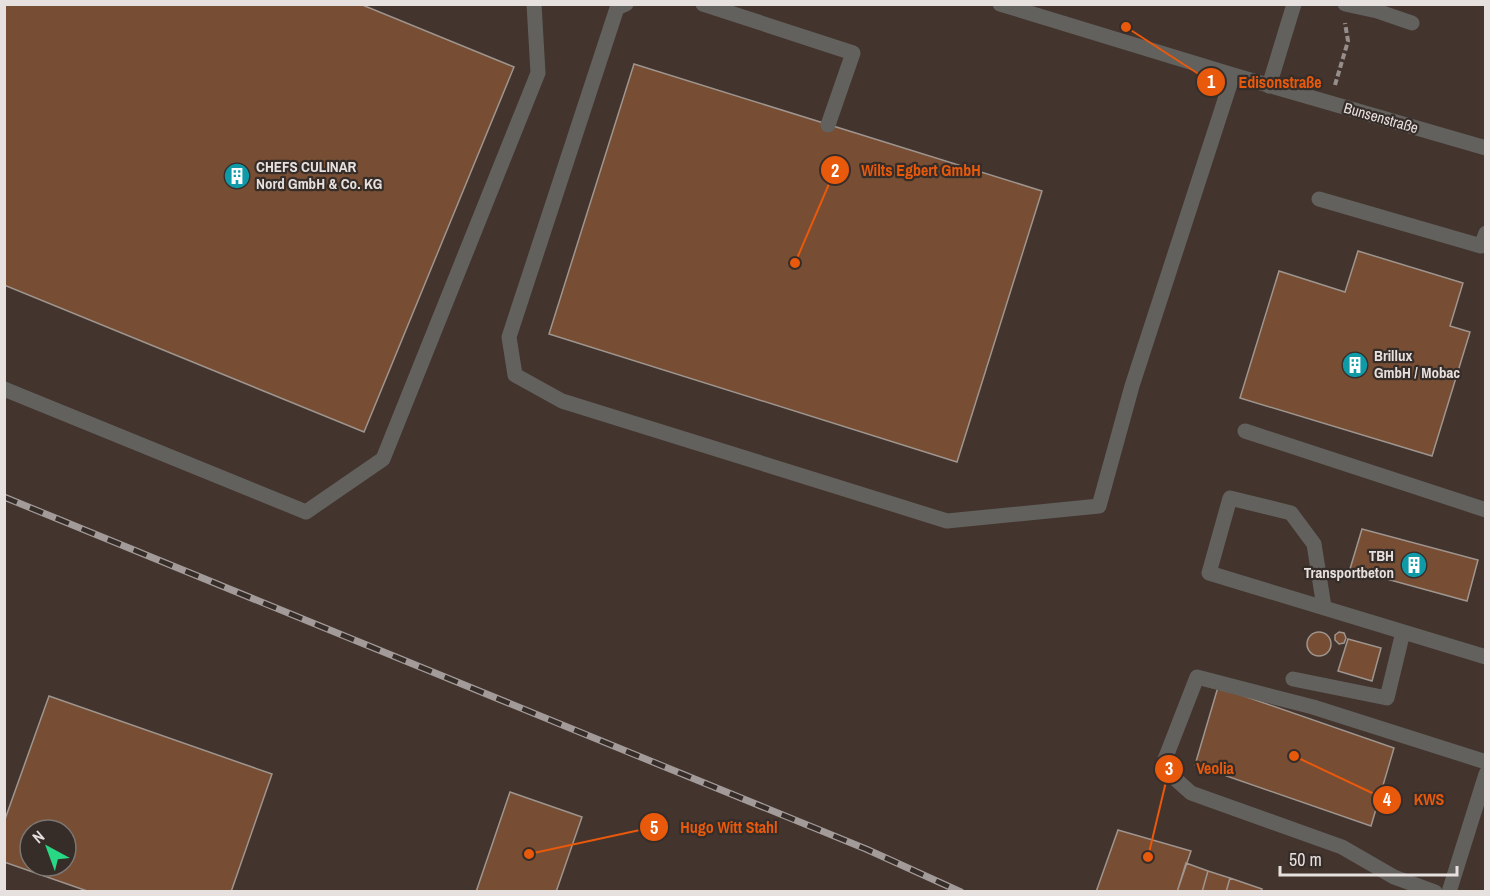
<svg xmlns="http://www.w3.org/2000/svg" width="1490" height="896" font-family="'Archivo Narrow',sans-serif">
	<style>
		.built { fill: #43342e; fill-rule: evenodd }
		.building { fill: #774e33; stroke: #9e958f; stroke-width: 1.5; fill-rule: evenodd }
		.lines { fill: none; stroke-linecap: round; stroke-linejoin: round }
		.path { stroke: #958e8b; stroke-width: 4; stroke-dasharray: 6 3; stroke-linecap: butt }
		.minor { stroke: #62615d; stroke-width: 15 }
		.rail-casing { stroke: #a39b99; stroke-width: 7 }
		.rail { stroke: #362d29; stroke-width: 4.5; stroke-dasharray: 14; stroke-linecap: butt }
		.labels { text-anchor: middle; stroke-width: 4.5; stroke-linejoin: round; paint-order: stroke }
		.street-label { font-size: 15px; fill: #e6e0de; stroke: #362d29 }
		.poi-label { font-size: 15px; font-weight: bold; fill: #e6e0de; stroke: #362d29; text-anchor: start }
		.leader { fill: none; stroke: #e8590c; stroke-width: 2 }
		.callout-dot { fill: #e8590c; stroke: #362d29; stroke-width: 2 }
		.mark-label { font-size: 18px; text-anchor: middle; font-weight: bold; fill: #fff }
		.callout-label { font-size: 16px; text-anchor: middle; font-weight: bold; fill: #e8590c; stroke: #362d29; stroke-width: 4.5; stroke-linejoin: round; paint-order: stroke }
	</style>
	<rect width="100%" height="100%" fill="#362d29"/>
	<path class="built" d="M5,5H1485V891L5,892ZM30,830H66V866H30Z"/>
	<path class="building" d="M4,4H360L514,67L364,432L4,285Z
		M634,64L1042,191L957,462L549,334Z
		M1358,251L1463,283L1450,326L1470,332L1432,456L1240,398L1279,271L1345,292Z
		M1362,529L1478,560L1467,601L1350,569Z
		M1307 644a12 12 0 1 1 24 0a12 12 0 1 1-24 0Z
		M1339,632L1344,633L1346,638L1344,643L1339,644L1335,640V635Z
		M1348,639L1381,648L1372,681L1338,671Z
		M1218,687L1394,748L1371,826L1195,765Z
		M49,696L272,774L231,892H90L4,862V822ZM30,830H66V866H30Z
		M510,792L582,817L556,892H476Z
		M1118,830L1191,851L1177,892H1096Z
		M1186,863L1208,871L1202,892H1177Z
		M1208,871L1230,878L1226,892H1202Z
		M1230,878L1262,889L1261,892H1226Z"/>
	<g class="lines">
		<path class="path" d="M1335,85L1348,41L1345,23"/>
		<path class="minor" d="M626,4L617,8L509,337L515,375L562,401L947,521L1099,506L1132,386L1233,75
			M703,4L853,53L828,125
			M1000,4L1233,75L1486,148
			M1345,4L1377,11L1412,23
			M1269,86L1294,4
			M1319,199L1481,246L1486,233
			M4,389L306,512L383,459L538,73L534,4
			M1245,431L1486,510
			M1324,607L1314,544L1291,513L1230,498L1209,573L1486,657
			M1293,679L1387,698L1403,632
			M1435,892L1394,877L1342,847L1191,793L1162,767L1197,677L1313,707L1486,762
			M1449,892L1486,774"/>
		<g class="rail-casing">
			<path id="rail" d="M4,497L866,849L961,892"/>
		</g>
		<use href="#rail" class="rail"/>
	</g>
	<defs>
		<g id="building-disc" transform="scale(1.35)"><circle r="9.5" fill="#0f9aa8" stroke="#362d29"/><path d="M-4-6H4V6H1V3H-1V6H-4ZM-2.5-4.3h1.7v1.8h-1.7ZM.8-4.3h1.7v1.8H.8ZM-2.5-1h1.7V.8h-1.7ZM.8-1h1.7V.8H.8Z" fill="#fff"/></g>
	</defs>
	<g fill-rule="evenodd">
		<use href="#building-disc" x="237" y="176"/>
		<use href="#building-disc" x="1355" y="365"/>
		<use href="#building-disc" x="1414" y="565"/>
	</g>
	<g class="labels">
		<g class="street-label">
			<text transform="translate(1381 118) rotate(16)" y="5">Bunsenstraße</text>
		</g>
		<g class="poi-label">
			<text x="256" y="172">CHEFS CULINAR<tspan x="256" dy="17">Nord GmbH &amp; Co. KG</tspan></text>
			<text x="1374" y="361">Brillux<tspan x="1374" dy="17">GmbH / Mobac</tspan></text>
			<text x="1394" y="561" text-anchor="end">TBH<tspan x="1394" dy="17">Transportbeton</tspan></text>
		</g>
	</g>
	<path class="leader" d="M1126 27L1211 82M795 263L835 170M1148 857L1169 769M1294 756L1387 800M529 854L654 827"/>
	<g class="callout-dot">
		<circle cx="1126" cy="27" r="6"/>
		<circle cx="795" cy="263" r="6"/>
		<circle cx="1148" cy="857" r="6"/>
		<circle cx="1294" cy="756" r="6"/>
		<circle cx="529" cy="854" r="6"/>
		<circle cx="1211" cy="82" r="15"/>
		<circle cx="835" cy="170" r="15"/>
		<circle cx="1169" cy="769" r="15"/>
		<circle cx="1387" cy="800" r="15"/>
		<circle cx="654" cy="827" r="15"/>
	</g>
	<g class="mark-label">
		<text x="1211" y="88">1</text>
		<text x="835" y="177">2</text>
		<text x="1169" y="775">3</text>
		<text x="1387" y="806">4</text>
		<text x="654" y="834">5</text>
	</g>
	<g class="callout-label">
		<text x="1280" y="88">Edisonstraße</text>
		<text x="921" y="176">Wilts Egbert GmbH</text>
		<text x="1215" y="774">Veolia</text>
		<text x="1429" y="805">KWS</text>
		<text x="729" y="833">Hugo Witt Stahl</text>
	</g>
	<rect width="1490" height="896" fill="none" stroke="#e6e0de" stroke-width="12"/>
	<g transform="translate(48 848) rotate(319)"><circle r="28" fill="#362d29" stroke="#7c7571" stroke-width="1.5"/>
	<path d="M0-4.5L10 22L0 15L-10 22Z" fill="#28d885"/>
	<text y="-9" font-size="16" font-weight="bold" text-anchor="middle" fill="#e6e0de">N</text>
	</g>
	<path d="M1280 866v9h177v-9" fill="none" stroke="#e6e0de" stroke-width="3"/>
	<text x="1289" y="866" font-size="18" fill="#e6e0de" stroke="#362d29" stroke-width="4.5" paint-order="stroke">50 m</text>
</svg>
